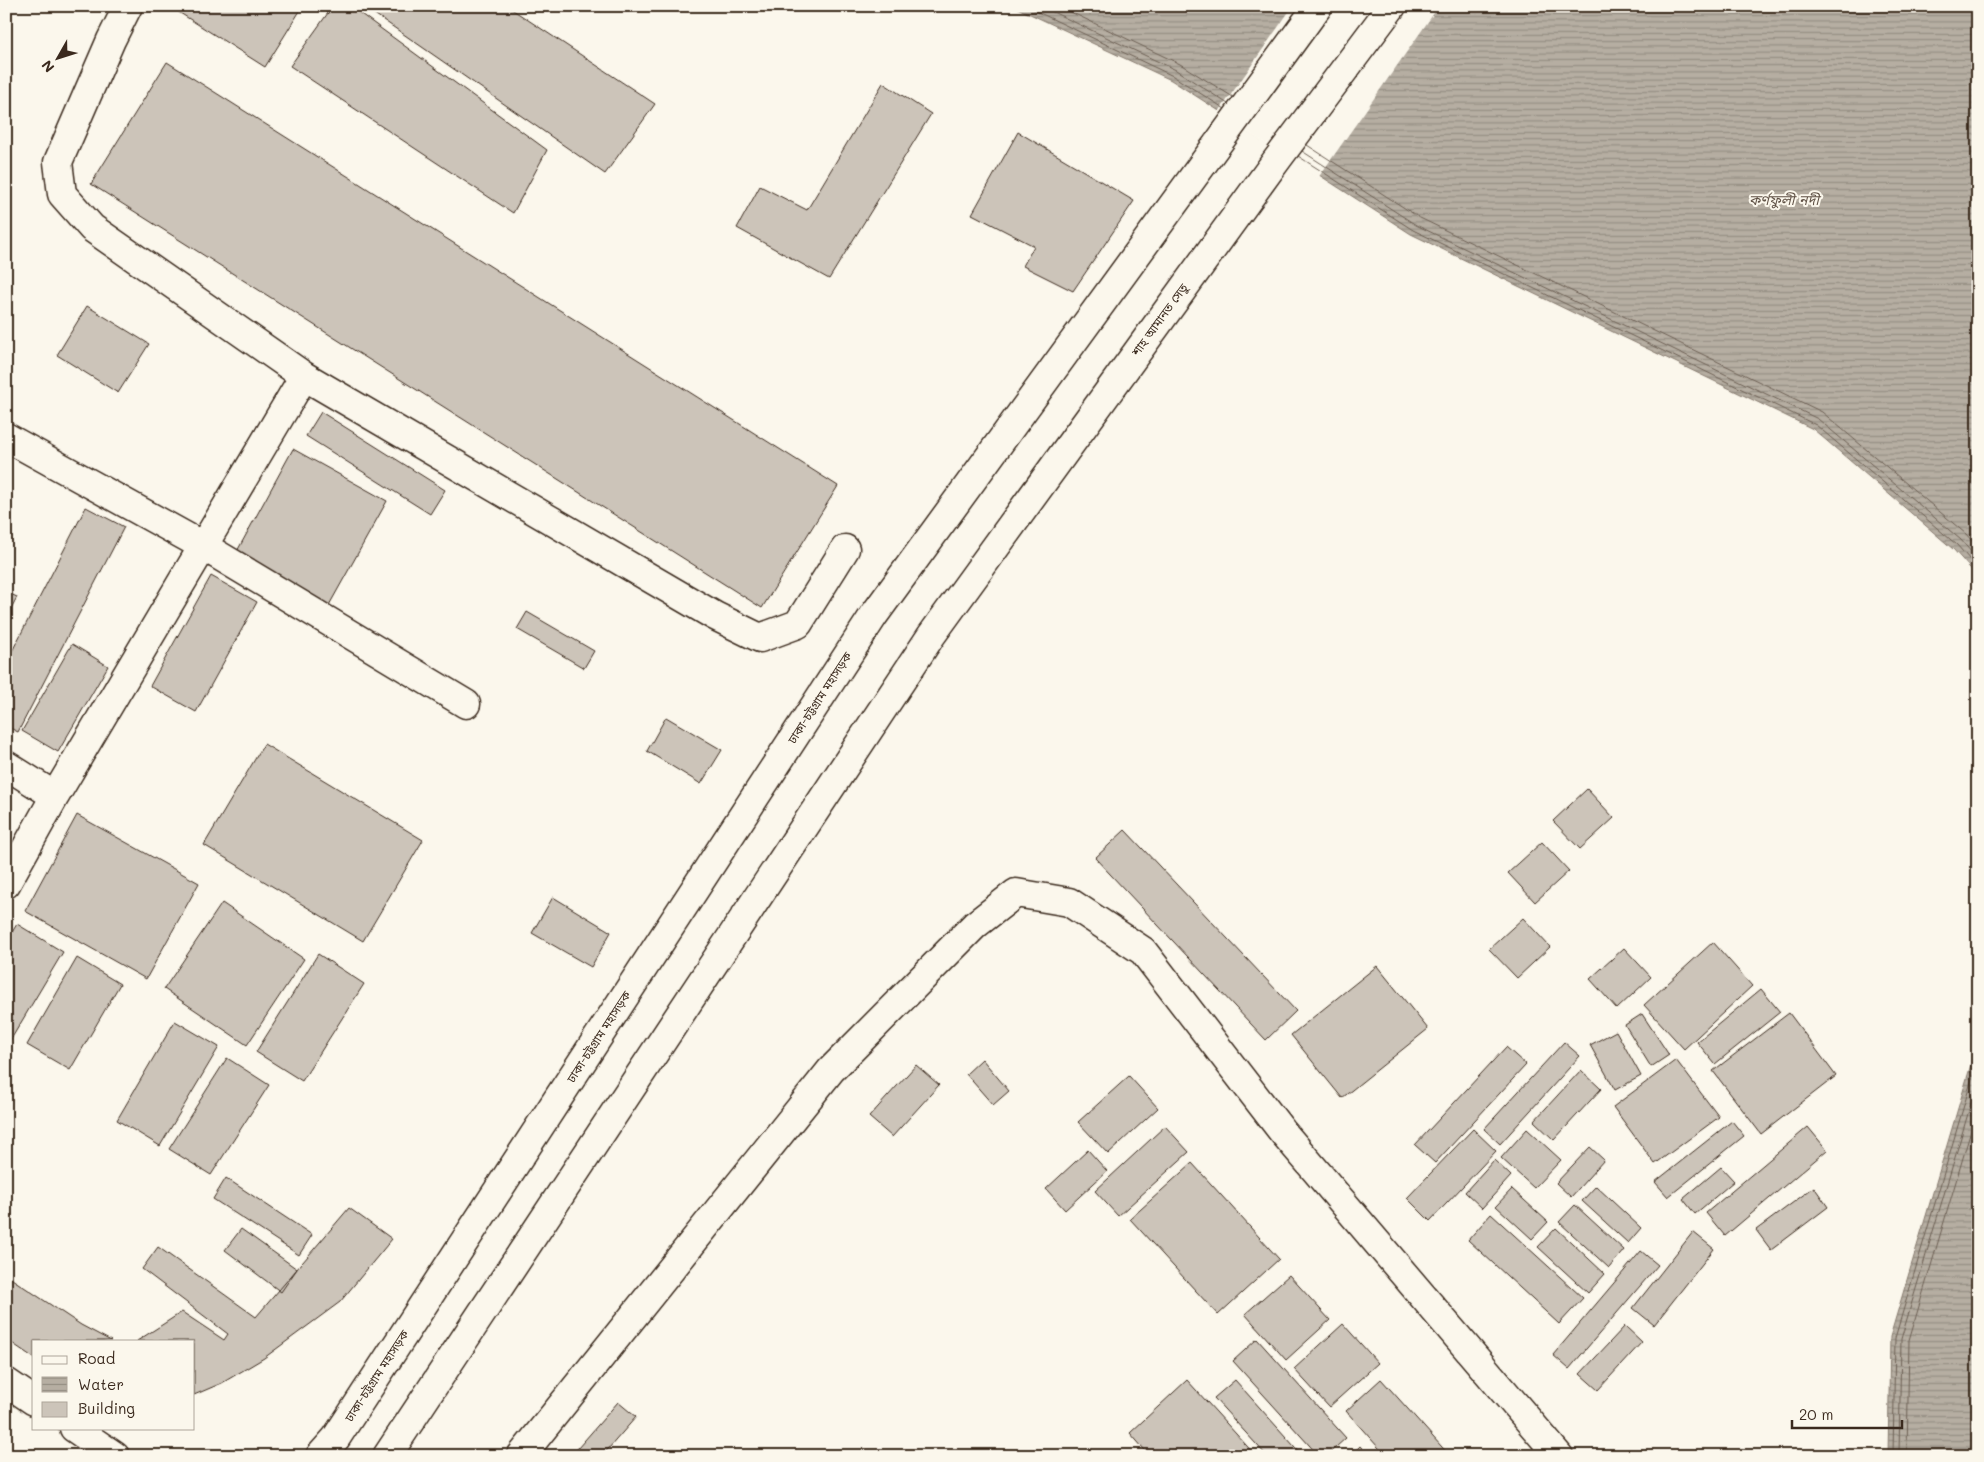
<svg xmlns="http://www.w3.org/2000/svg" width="1984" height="1462" font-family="Mali,'Noto Sans Bengali',sans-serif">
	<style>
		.water { fill: url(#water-rules); stroke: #85796d }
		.pier { fill: #fbf7ec }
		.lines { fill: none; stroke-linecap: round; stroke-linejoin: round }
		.shore { stroke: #6c5f53; stroke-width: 1 }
		.building { fill: #ccc4b9; stroke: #3b2a1e }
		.minor-casing { stroke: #3b2a1e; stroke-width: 31 }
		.major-casing { stroke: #3b2a1e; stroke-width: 31 }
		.highway-casing { stroke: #3b2a1e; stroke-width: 31 }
		.minor { stroke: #fbf7ec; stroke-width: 28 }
		.major { stroke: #fbf7ec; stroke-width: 28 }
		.highway { stroke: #fbf7ec; stroke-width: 28 }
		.labels { text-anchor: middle; stroke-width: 4; stroke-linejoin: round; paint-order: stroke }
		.street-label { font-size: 12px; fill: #3b2a1e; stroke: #fbf7ec }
		.water-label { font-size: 14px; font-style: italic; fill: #605246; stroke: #fbf7ec }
	</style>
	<defs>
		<pattern id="water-rules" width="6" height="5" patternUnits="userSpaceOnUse" patternTransform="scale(1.25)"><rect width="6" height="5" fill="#b6aea2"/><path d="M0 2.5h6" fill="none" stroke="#958e83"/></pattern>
	</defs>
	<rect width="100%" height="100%" fill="#fbf7ec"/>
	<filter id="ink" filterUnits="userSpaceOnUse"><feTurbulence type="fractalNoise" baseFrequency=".02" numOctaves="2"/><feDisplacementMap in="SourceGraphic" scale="10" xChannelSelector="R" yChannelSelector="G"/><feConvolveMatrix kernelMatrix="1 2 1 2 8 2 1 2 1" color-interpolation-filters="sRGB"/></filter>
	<g filter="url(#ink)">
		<path class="water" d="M1013,6H1978V577L1953,549L1813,429L1411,234L1171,80Z
			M1978,1041V1456H1888L1890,1337Z"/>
		<path class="pier" d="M1293,6H1439L1318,178L1218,113Z"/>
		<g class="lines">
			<path class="shore" d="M1025,6L1173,76L1225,109
				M1040,6L1176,70L1228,104
				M1058,6L1180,64L1233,97
				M1307,145L1420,218L1822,412L1966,534L1978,548
				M1302,151L1416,225L1818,419L1961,540L1978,560
				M1298,156L1413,230L1816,425L1957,545L1978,569
				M1893,1456L1895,1338L1978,1058
				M1899,1456L1901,1339L1978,1080
				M1907,1456L1909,1340L1978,1107"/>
		</g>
		<path class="building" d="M169,6H303L265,67Z
			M333,6H350L547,150L513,213L290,66Z
			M363,6H507L655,104L605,174Z
			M167,62L838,486L762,608L91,184Z
			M883,83L931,114L829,279L737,228L760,186L807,210Z
			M1018,132L1134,201L1073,291L1023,266L1034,246L972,214Z
			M87,306L149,344L118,393L57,355Z
			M321,412L445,490L430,514L306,436Z
			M293,449L387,501L328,607L235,555Z
			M86,507L124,527L18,732L6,726V663Z
			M211,576L257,602L196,712L150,686Z
			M6,592L17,597L6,618Z
			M527,612L594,651L584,668L517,629Z
			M72,644L108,666L58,752L22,731Z
			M666,717L722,750L701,784L647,751Z
			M264,744L423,840L363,941L204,845Z
			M1587,789L1614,818L1580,849L1553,821Z
			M77,815L199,883L146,979L25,911Z
			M1125,830L1296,1011L1266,1040L1095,858Z
			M1542,842L1569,871L1535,902L1508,873Z
			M553,897L611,932L591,967L532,933Z
			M222,903L304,959L247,1045L164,989Z
			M1523,918L1550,947L1517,978L1489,949Z
			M17,924L63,952L10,1041L6,1039V942Z
			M1713,942L1752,986L1684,1049L1644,1005Z
			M1624,948L1651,977L1617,1009L1590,979Z
			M318,954L364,984L302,1081L256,1052Z
			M77,958L120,984L70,1070L27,1045Z
			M1377,966L1428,1029L1342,1098L1291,1035Z
			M1761,989L1780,1012L1715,1064L1697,1042Z
			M1789,1013L1836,1076L1761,1134L1713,1071Z
			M1642,1014L1669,1055L1651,1067L1625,1025Z
			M175,1021L219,1047L160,1146L117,1120Z
			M1616,1031L1641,1076L1615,1090L1590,1045Z
			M1564,1042L1580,1056L1500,1144L1484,1129Z
			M1506,1047L1526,1065L1435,1163L1415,1145Z
			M227,1058L269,1085L211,1175L169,1149Z
			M982,1059L1009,1091L993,1105L966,1074Z
			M1676,1060L1719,1117L1655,1164L1613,1107Z
			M916,1065L939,1085L892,1137L869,1117Z
			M1581,1070L1601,1089L1554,1140L1534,1121Z
			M1129,1076L1158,1108L1108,1154L1078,1122Z
			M1732,1121L1744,1136L1668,1197L1655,1182Z
			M1165,1126L1189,1152L1118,1216L1095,1191Z
			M1808,1127L1827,1150L1725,1236L1706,1213Z
			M1473,1129L1496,1151L1430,1221L1407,1198Z
			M1527,1129L1561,1160L1534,1188L1501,1158Z
			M1590,1147L1604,1160L1571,1197L1556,1183Z
			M1088,1150L1107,1171L1065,1210L1046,1189Z
			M1494,1160L1511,1176L1482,1208L1465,1192Z
			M1192,1163L1279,1259L1218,1315L1130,1219Z
			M1721,1167L1734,1181L1695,1214L1683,1199Z
			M226,1178L312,1235L299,1255L213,1199Z
			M1596,1186L1641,1228L1628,1243L1582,1201Z
			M1814,1187L1828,1207L1771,1250L1756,1230Z
			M1512,1189L1548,1222L1532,1239L1496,1206Z
			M1575,1205L1624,1250L1609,1268L1559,1222Z
			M349,1208L392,1239L340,1302L264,1358L222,1383L194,1395V1341H137L182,1312L224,1340L228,1334L142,1269L158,1247L256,1317Z
			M1491,1214L1583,1298L1559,1324L1468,1240Z
			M1556,1228L1605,1274L1588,1293L1538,1247Z
			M241,1229L297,1269L281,1292L225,1250Z
			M1693,1232L1714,1249L1654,1325L1633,1308Z
			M1641,1251L1658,1265L1569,1369L1553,1355Z
			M6,1275L81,1325L111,1341H34V1358L6,1339Z
			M1289,1275L1330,1320L1286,1360L1245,1314Z
			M1343,1324L1378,1363L1329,1407L1294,1369Z
			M1625,1326L1642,1342L1598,1390L1580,1374Z
			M1257,1339L1346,1438L1326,1456H1319L1233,1361Z
			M1381,1379L1450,1456H1386L1346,1411Z
			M1187,1380L1256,1456H1150L1130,1433Z
			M1235,1380L1303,1456H1267L1214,1398Z
			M618,1402L636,1417L602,1456H571Z
			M1360,1446L1369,1456H1350Z"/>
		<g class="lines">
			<g class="minor-casing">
				<path id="minor" d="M128,6L111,40L58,162L62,194L92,228L304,376L715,616L760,638L798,624L845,549
					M6,437L203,546L466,704
					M6,765L55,796
					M6,884L55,796L304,376
					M6,1382L34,1401
					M74,1428L115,1456"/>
			</g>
			<g class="major-casing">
				<path id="major" d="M521,1456L831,1070L975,925L1016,893L1069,902L1143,951L1282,1131L1559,1456"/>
			</g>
			<g class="highway-casing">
				<path id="highway" d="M320,1456L336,1438L874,615L1318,6
					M387,1456L931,636L1276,161L1392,6"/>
			</g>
			<use href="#minor" class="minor"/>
			<use href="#major" class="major"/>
			<use href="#highway" class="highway"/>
		</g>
	</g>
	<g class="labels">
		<g class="street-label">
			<text transform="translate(1160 320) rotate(-54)" y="4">শাহ আমানত সেতু</text>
			<text transform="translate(820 698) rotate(-57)" y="4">ঢাকা-চট্টগ্রাম মহাসড়ক</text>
			<text transform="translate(599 1037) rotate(-57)" y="4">ঢাকা-চট্টগ্রাম মহাসড়ক</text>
			<text transform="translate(377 1376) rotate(-57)" y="4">ঢাকা-চট্টগ্রাম মহাসড়ক</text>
		</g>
		<g class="water-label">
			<text x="1784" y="205">কর্ণফুলী নদী</text>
		</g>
	</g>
	<rect width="1984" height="1462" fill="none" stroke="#fbf7ec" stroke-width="25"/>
	<rect x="12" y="12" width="1959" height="1437" fill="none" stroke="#3b2a1e" stroke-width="2" filter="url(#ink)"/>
	<rect x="32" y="1340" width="162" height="90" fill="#fbf7ec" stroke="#aea59a"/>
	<rect x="42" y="1356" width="25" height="8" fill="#fbf7ec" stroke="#aea59a"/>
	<text x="78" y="1364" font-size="15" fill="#3b2a1e">Road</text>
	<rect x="42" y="1377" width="25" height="15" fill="url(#water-rules)" stroke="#aea59a"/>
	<text x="78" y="1390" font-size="15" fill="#3b2a1e">Water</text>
	<rect x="42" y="1402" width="25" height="15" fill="#ccc4b9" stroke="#aea59a"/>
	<text x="78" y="1414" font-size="15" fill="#3b2a1e">Building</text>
	<g transform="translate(58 58) rotate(231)" stroke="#fbf7ec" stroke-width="4" paint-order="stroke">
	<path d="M0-4L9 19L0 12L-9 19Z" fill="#3b2a1e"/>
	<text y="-8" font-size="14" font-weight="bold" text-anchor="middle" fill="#3b2a1e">N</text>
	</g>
	<path d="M1792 1420v8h110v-8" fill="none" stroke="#3b2a1e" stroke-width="2.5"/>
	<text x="1799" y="1420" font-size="15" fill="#3b2a1e" stroke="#fbf7ec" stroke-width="4" paint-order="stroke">20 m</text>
</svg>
